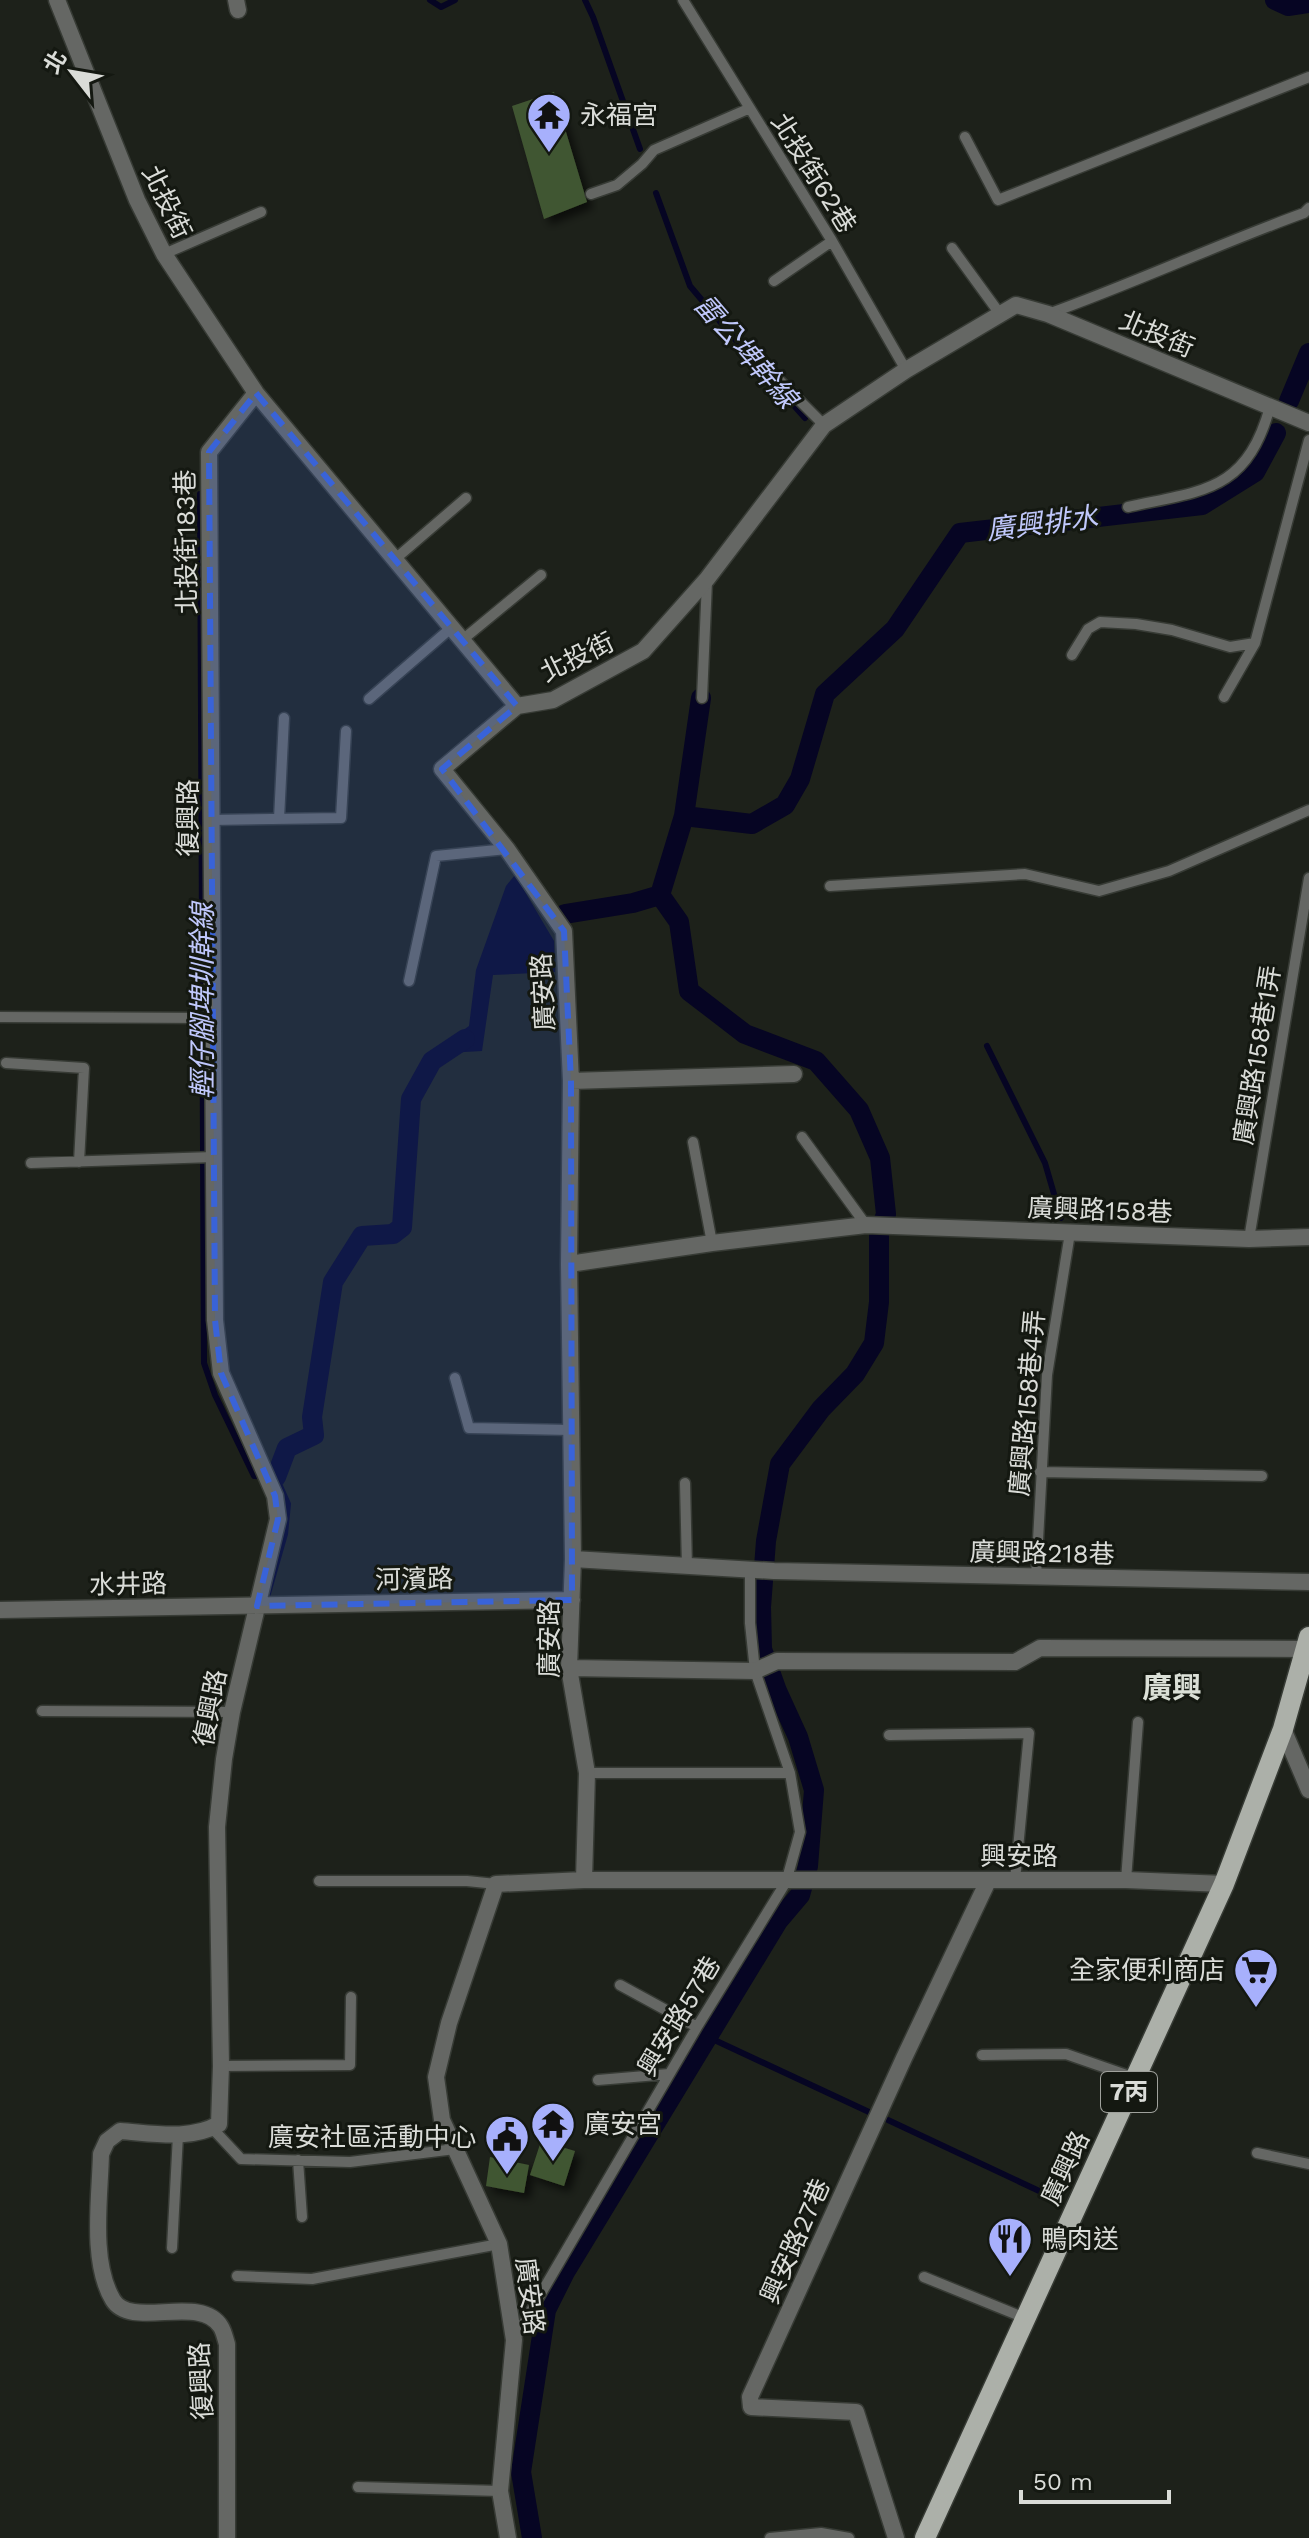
<svg xmlns="http://www.w3.org/2000/svg" width="1309" height="2538" font-family="'Work Sans','Noto Sans TC',sans-serif">
	<style>
		.water { fill: #060523 }
		.lines { fill: none; stroke-linecap: round; stroke-linejoin: round }
		.stream { stroke: #060523; stroke-width: 6 }
		.canal { stroke: #060523; stroke-width: 20 }
		.building { fill: #415632; filter: url(#shadow) }
		.service-casing { stroke: #373b35; stroke-width: 13 }
		.minor-casing { stroke: #373b35; stroke-width: 19 }
		.tertiary-casing { stroke: #373b35; stroke-width: 19 }
		.primary-casing { stroke: #373b35; stroke-width: 23 }
		.service { stroke: #656764; stroke-width: 10 }
		.minor { stroke: #656764; stroke-width: 16 }
		.tertiary { stroke: #656764; stroke-width: 16 }
		.primary { stroke: #acb0a9; stroke-width: 20 }
		.marked { fill: #3963d8; fill-opacity: 0.2; stroke: #3963d8; stroke-width: 6; stroke-dasharray: 16 10; stroke-linejoin: round }
		.labels { text-anchor: middle; stroke-width: 6; stroke-linejoin: round; paint-order: stroke }
		.shield { fill: #141811; stroke: #9fa19c; stroke-width: 2 }
		.shield-label { font-size: 24px; font-weight: bold; fill: #dadcd8 }
		.poi-label { font-size: 26px; fill: #dadcd8; stroke: #141811; text-anchor: start }
		.street-label { font-size: 26px; fill: #dadcd8; stroke: #141811 }
		.water-label { font-size: 28px; font-style: italic; fill: #c0c8fc; stroke: #141811 }
		.quarter-label { font-size: 30px; font-weight: bold; fill: #dbe0d7; stroke: #141811 }
	</style>
	<defs>
		<filter id="shadow"><feDropShadow dx="6" dy="6" stdDeviation="4" flood-color="#0009"/></filter>
	</defs>
	<rect width="100%" height="100%" fill="#1d211a"/>
	<path class="water" d="M515,875L554,941L555,972L493,975L482,1051L430,1054L469,1026L476,970L506,886Z"/>
	<g class="lines">
		<path class="stream" d="M430,0L441,7L455,0
			M585,0L593,17L640,149
			M656,193L690,286L744,350
			M757,364L805,418
			M200,494L204,1363L215,1395L254,1476L276,1477L288,1504L285,1534L267,1597
			M987,1046L1045,1163L1061,1218
			M708,2037L869,2112
			M888,2120L1052,2197"/>
		<path class="canal" d="M1275,0L1288,6L1309,3
			M1289,401L1309,353
			M684,816L701,698
			M660,895L684,816L752,824L785,805L800,779L825,694L895,629L960,533L1202,505L1255,472L1276,433
			M565,914L633,903L660,895
			M276,1477L287,1448L314,1435L312,1417L333,1282L362,1236L393,1234L402,1227L411,1099L432,1061L465,1039
			M532,2538L521,2472L546,2310L565,2272L778,1921L800,1895L808,1866L814,1790L798,1737L777,1691L762,1649L761,1607L766,1541L780,1464L821,1409L855,1374L874,1343L879,1302V1234L886,1214L880,1158L859,1110L816,1061L745,1034L689,991L679,922L660,895"/>
	</g>
	<path class="building" d="M554,92L587,202L544,219L512,106Z
		M541,2141L575,2151L564,2186L530,2175Z
		M490,2157L529,2165L524,2193L486,2186Z"/>
	<g class="lines">
		<g class="service-casing">
			<path id="service" d="M683,0L832,241L906,370
				M965,137L998,200L1309,77
				M591,194L617,185L642,164L654,150L748,109
				M952,248L1000,314
				M164,254L261,212
				M774,281L832,241
				M1048,314C1135,283 1218,244 1304,213L1309,208
				M745,346L824,425
				M1128,507C1204,490 1246,492 1270,407
				M394,560L466,498
				M461,641L541,575
				M1072,655L1088,629L1100,622L1136,624L1172,630L1230,647L1255,643L1309,440
				M1224,697L1255,643
				M702,698L707,581
				M369,699L451,628
				M279,819L284,718
				M211,820L341,818L346,731
				M830,886L1025,874L1099,891L1169,871L1309,810
				M409,981L436,856L507,849
				M0,1017L213,1018
				M6,1063L84,1068L79,1162
				M802,1137L866,1225
				M693,1142L712,1243
				M31,1163L214,1157
				M1249,1239L1309,878
				M455,1378L469,1428L571,1430
				M1040,1472L1262,1476
				M685,1483L687,1567
				M1036,1577L1047,1375L1070,1233
				M42,1711L232,1712
				M889,1735L1029,1733L1015,1880
				M587,1773H790
				M1126,1880L1138,1722
				M319,1881H467L496,1884
				M620,1985L697,2027
				M982,2055L1066,2054L1135,2078
				M221,2066L350,2065L351,1997
				M598,2080L669,2074
				M212,2128L241,2159L350,2162L455,2149
				M1257,2153L1309,2164
				M298,2160L302,2217
				M172,2248L178,2135
				M237,2276L312,2279L499,2244
				M924,2277L1025,2318
				M515,2338L697,2027L786,1882L800,1832L790,1773L755,1671L750,1623V1569
				M358,2487L500,2491
				M770,2538L821,2533L849,2538"/>
		</g>
		<g class="minor-casing">
			<path id="minor" d="M57,0L137,200L164,254L256,393L517,706L553,700L643,651L707,579L824,425L906,370L1016,305L1048,314L1309,423
				M236,0L238,10
				M517,706L442,769L507,849L564,931L571,1081L569,1264L573,1559L569,1668L587,1773L584,1880
				M571,1081L794,1074
				M569,1264L712,1243L866,1225L1249,1239L1309,1237
				M573,1559L774,1571L1309,1582
				M0,1610L572,1600
				M569,1668L755,1671L777,1661L1015,1662L1040,1648L1306,1649
				M227,2538V2344C225,2338 224,2332 221,2327C201,2293 131,2330 113,2300C90,2262 100,2197 101,2154L107,2141L120,2131C151,2133 190,2141 219,2124L221,2066L217,1827L224,1759L232,1712L278,1519L275,1496L221,1373L215,1320L209,452L256,393
				M508,2538L500,2491L514,2340L499,2244L442,2120L436,2077L449,2023L496,1884L584,1880H1126L1224,1884
				M896,2538L856,2412L751,2407L750,2397L904,2058L988,1881"/>
		</g>
		<g class="tertiary-casing">
			<path id="tertiary" d="M1283,1729L1309,1790"/>
		</g>
		<g class="primary-casing">
			<path id="primary" d="M925,2538L1224,1884L1283,1729L1309,1637"/>
		</g>
		<use href="#service" class="service"/>
		<use href="#minor" class="minor"/>
		<use href="#tertiary" class="tertiary"/>
		<use href="#primary" class="primary"/>
	</g>
	<path class="marked" d="M256,393L517,706L442,769L564,931L571,1081L572,1600L257,1606L278,1519L275,1496L221,1373L215,1320L209,452Z"/>
	<defs>
		<g id="temple-pin" transform="scale(2.3)"><path d="M0 17L-7.5 6A9.5 9.5 0 1 1 7.5 6Z" fill="#a7b0fc" stroke="#141811"/><path d="M0-6L5-2H3V0L6.5 2.5H4V6H1.5V3h-3V6H-4V2.5H-6.5L-3 0V-2H-5Z" fill="#111"/></g>
		<g id="supermarket-pin" transform="scale(2.3)"><path d="M0 17L-7.5 6A9.5 9.5 0 1 1 7.5 6Z" fill="#a7b0fc" stroke="#141811"/><path d="M-6-5.5h2.5l.6 2H6L4.5 2H-2.5L-4.4-4H-6ZM-1.5 3.2a1.3 1.3 0 1 0 .1 0ZM3 3.2a1.3 1.3 0 1 0 .1 0Z" fill="#111"/></g>
		<g id="civic-pin" transform="scale(2.3)"><path d="M0 17L-7.5 6A9.5 9.5 0 1 1 7.5 6Z" fill="#a7b0fc" stroke="#141811"/><path d="M-.6-6.5H3V-4.5H.6V-3L4-1V1h2V6H-6V1h2V-1L-.6-3ZM-1.2 2.5V6h2.4V2.5Z" fill="#111"/></g>
		<g id="restaurant-pin" transform="scale(2.3)"><path d="M0 17L-7.5 6A9.5 9.5 0 1 1 7.5 6Z" fill="#a7b0fc" stroke="#141811"/><path d="M-5-6h1v4h1v-4h1v4h1v-4h1v5L-1.5 .5V6h-2V.5L-5-1ZM5-6V6H3V1.5H1.5Q1.5-4 5-6Z" fill="#111"/></g>
	</defs>
	<g fill-rule="evenodd">
		<use href="#temple-pin" x="549" y="115"/>
		<use href="#supermarket-pin" x="1256" y="1970"/>
		<use href="#temple-pin" x="553" y="2124"/>
		<use href="#civic-pin" x="507" y="2137"/>
		<use href="#restaurant-pin" x="1010" y="2239"/>
	</g>
	<g class="labels">
		<rect class="shield" x="1101" y="2072" width="56" height="40" rx="6"/>
		<g class="shield-label">
			<text x="1129" y="2100">7丙</text>
		</g>
		<g class="poi-label">
			<text x="580" y="124">永福宮</text>
			<text x="1225" y="1979" text-anchor="end">全家便利商店</text>
			<text x="584" y="2133">廣安宮</text>
			<text x="476" y="2146" text-anchor="end">廣安社區活動中心</text>
			<text x="1041" y="2248">鴨肉送</text>
		</g>
		<g class="street-label">
			<text transform="translate(814 173) rotate(58)" y="9">北投街62巷</text>
			<text transform="translate(167 202) rotate(64)" y="9">北投街</text>
			<text transform="translate(1157 334) rotate(23)" y="9">北投街</text>
			<text transform="translate(186 542) rotate(-91)" y="9">北投街183巷</text>
			<text transform="translate(577 657) rotate(-26)" y="9">北投街</text>
			<text transform="translate(188 818) rotate(-90)" y="9">復興路</text>
			<text transform="translate(543 992) rotate(-93)" y="9">廣安路</text>
			<text transform="translate(1257 1055) rotate(-81)" y="9">廣興路158巷1弄</text>
			<text transform="translate(1100 1210) rotate(2)" y="9">廣興路158巷</text>
			<text transform="translate(1027 1403) rotate(-85)" y="9">廣興路158巷4弄</text>
			<text transform="translate(1042 1553) rotate(1)" y="9">廣興路218巷</text>
			<text transform="translate(414 1579) rotate(-1)" y="9">河濱路</text>
			<text transform="translate(128 1584) rotate(-1)" y="9">水井路</text>
			<text transform="translate(549 1639) rotate(-90)" y="9">廣安路</text>
			<text transform="translate(210 1708) rotate(-79)" y="9">復興路</text>
			<text x="1019" y="1865">興安路</text>
			<text transform="translate(679 2016) rotate(-59)" y="9">興安路57巷</text>
			<text transform="translate(1065 2168) rotate(-65)" y="9">廣興路</text>
			<text transform="translate(795 2241) rotate(-66)" y="9">興安路27巷</text>
			<text transform="translate(530 2296) rotate(83)" y="9">廣安路</text>
			<text transform="translate(201 2381) rotate(-93)" y="9">復興路</text>
		</g>
		<g class="water-label">
			<text transform="translate(746 351) rotate(49)" y="10">雷公埤幹線</text>
			<text transform="translate(1042 523) rotate(-7)" y="10">廣興排水</text>
			<text transform="translate(202 1001) rotate(-90)" y="10">輕仔腳埤圳幹線</text>
		</g>
		<g class="quarter-label">
			<text x="1172" y="1698">廣興</text>
		</g>
	</g>
	<g transform="translate(72 72) rotate(301)" stroke="#141811" stroke-width="6" paint-order="stroke">
	<path d="M0-6L14 30L0 20L-14 30Z" fill="#dadcd8"/>
	<text y="-12" font-size="22" font-weight="bold" text-anchor="middle" fill="#dadcd8">北</text>
	</g>
	<path d="M1021 2490v12h148v-12" fill="none" stroke="#dadcd8" stroke-width="4"/>
	<text x="1033" y="2490" font-size="24" fill="#dadcd8" stroke="#141811" stroke-width="6" paint-order="stroke">50 m</text>
</svg>
